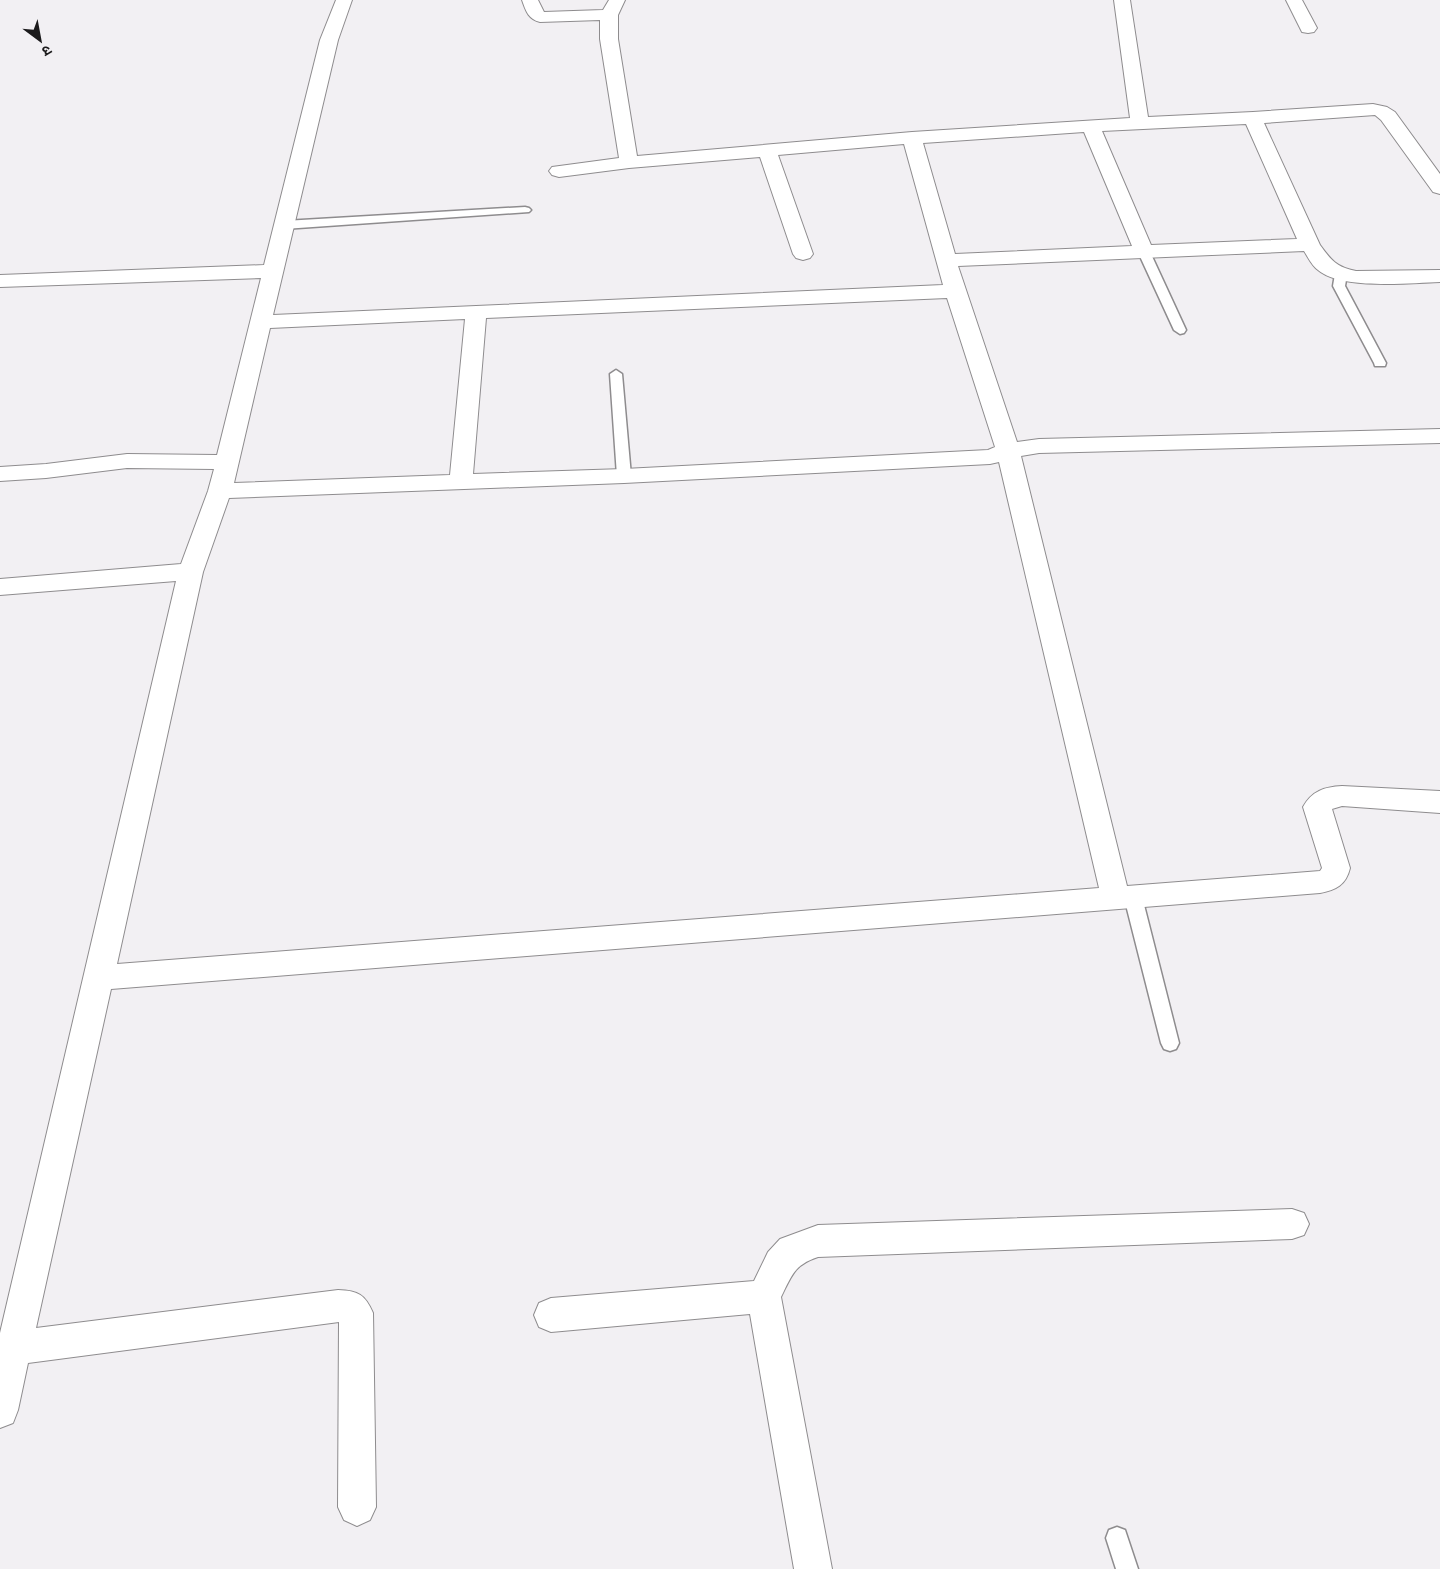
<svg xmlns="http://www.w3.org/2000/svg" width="1440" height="1569" font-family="'Work Sans','Noto Sans Devanagari',sans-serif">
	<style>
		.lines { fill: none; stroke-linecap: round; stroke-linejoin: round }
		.lane-casing { stroke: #8e8c8e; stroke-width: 3 }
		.street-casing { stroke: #8e8c8e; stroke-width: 2 }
		.lane { fill: #fff; fill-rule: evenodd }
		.street { fill: #fff; fill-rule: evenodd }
	</style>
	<rect width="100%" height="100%" fill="#f2f0f3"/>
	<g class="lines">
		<g class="lane-casing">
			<path id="lane" d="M525,207L529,208L531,210L529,212L284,229L278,225L284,221Z
				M1144,248L1150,252L1186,330L1184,333L1180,334L1174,330L1138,252Z
				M1341,270L1347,274L1345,286L1386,363L1385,366H1375L1374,363L1333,286L1335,274Z
				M616,370L622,374L631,476L629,479H619L617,476L610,374Z
				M1133,890L1139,892L1142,897L1179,1043L1176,1049L1170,1051L1164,1049L1161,1043L1124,897L1127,892Z
				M1117,1527L1125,1530L1138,1569H1116L1106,1538L1109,1530Z"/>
		</g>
		<g class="street-casing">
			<path id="street" d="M336,0H352L338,40L273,315L943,285L904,144L778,155L813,254L810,258L803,260L796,258L793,254L760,157L629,168L559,177L552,175L549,171L552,167L619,158L600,39V20L540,22C528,19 526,11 522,0H538L544,12L603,10L609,0H625L618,15V39L637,156L912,132L1130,118L1114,0H1130L1148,117L1253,112L1373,104L1387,107L1395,112L1440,174V194L1433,192L1381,120L1375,115L1264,123L1320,245C1331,260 1336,267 1356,271L1440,270V282C1410,283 1341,290 1318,270C1312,266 1308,257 1304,251L958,266L1017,442L1039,439L1440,429V443L1039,453L1021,456L1127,886L1320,871L1322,868L1303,807C1312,791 1324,787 1342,786L1440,791V813L1342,806L1332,809L1350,868C1346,885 1336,890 1320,893L111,989L36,1328L338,1290C358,1291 365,1294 373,1313L376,1507L370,1520L357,1526L344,1520L338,1507L339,1322L28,1363L18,1410L13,1423L0,1428V1333L176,581L0,595V579L181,564L208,491L214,469L127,468L46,478L0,481V467L46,464L127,454L217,455L261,278L0,287V275L264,265L320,40ZM1246,124L1297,239L1151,245L1102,131ZM1084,132L1132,246L955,254L923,143ZM947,298L995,447L988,450L624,469L473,474L486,318ZM465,319L450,475L234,483L270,328ZM999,462L1099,888L117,964L203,572L229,498L624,483L990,464Z
				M1286,0H1302L1317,28L1314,32L1308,33L1302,32Z
				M1292,1209L1304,1213L1309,1224L1304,1235L1292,1239L818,1257C794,1265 792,1275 781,1297L832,1569H794L750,1314L551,1332L539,1327L534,1315L539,1303L551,1298L754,1281L768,1252L780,1239L818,1225Z"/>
		</g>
		<use href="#lane" class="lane"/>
		<use href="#street" class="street"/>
	</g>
	<g transform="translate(40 40) rotate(148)" stroke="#f2f0f3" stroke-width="4" paint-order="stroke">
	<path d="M0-4L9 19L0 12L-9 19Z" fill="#1b1a1b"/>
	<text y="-8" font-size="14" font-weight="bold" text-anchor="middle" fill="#1b1a1b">उ</text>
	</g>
</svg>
